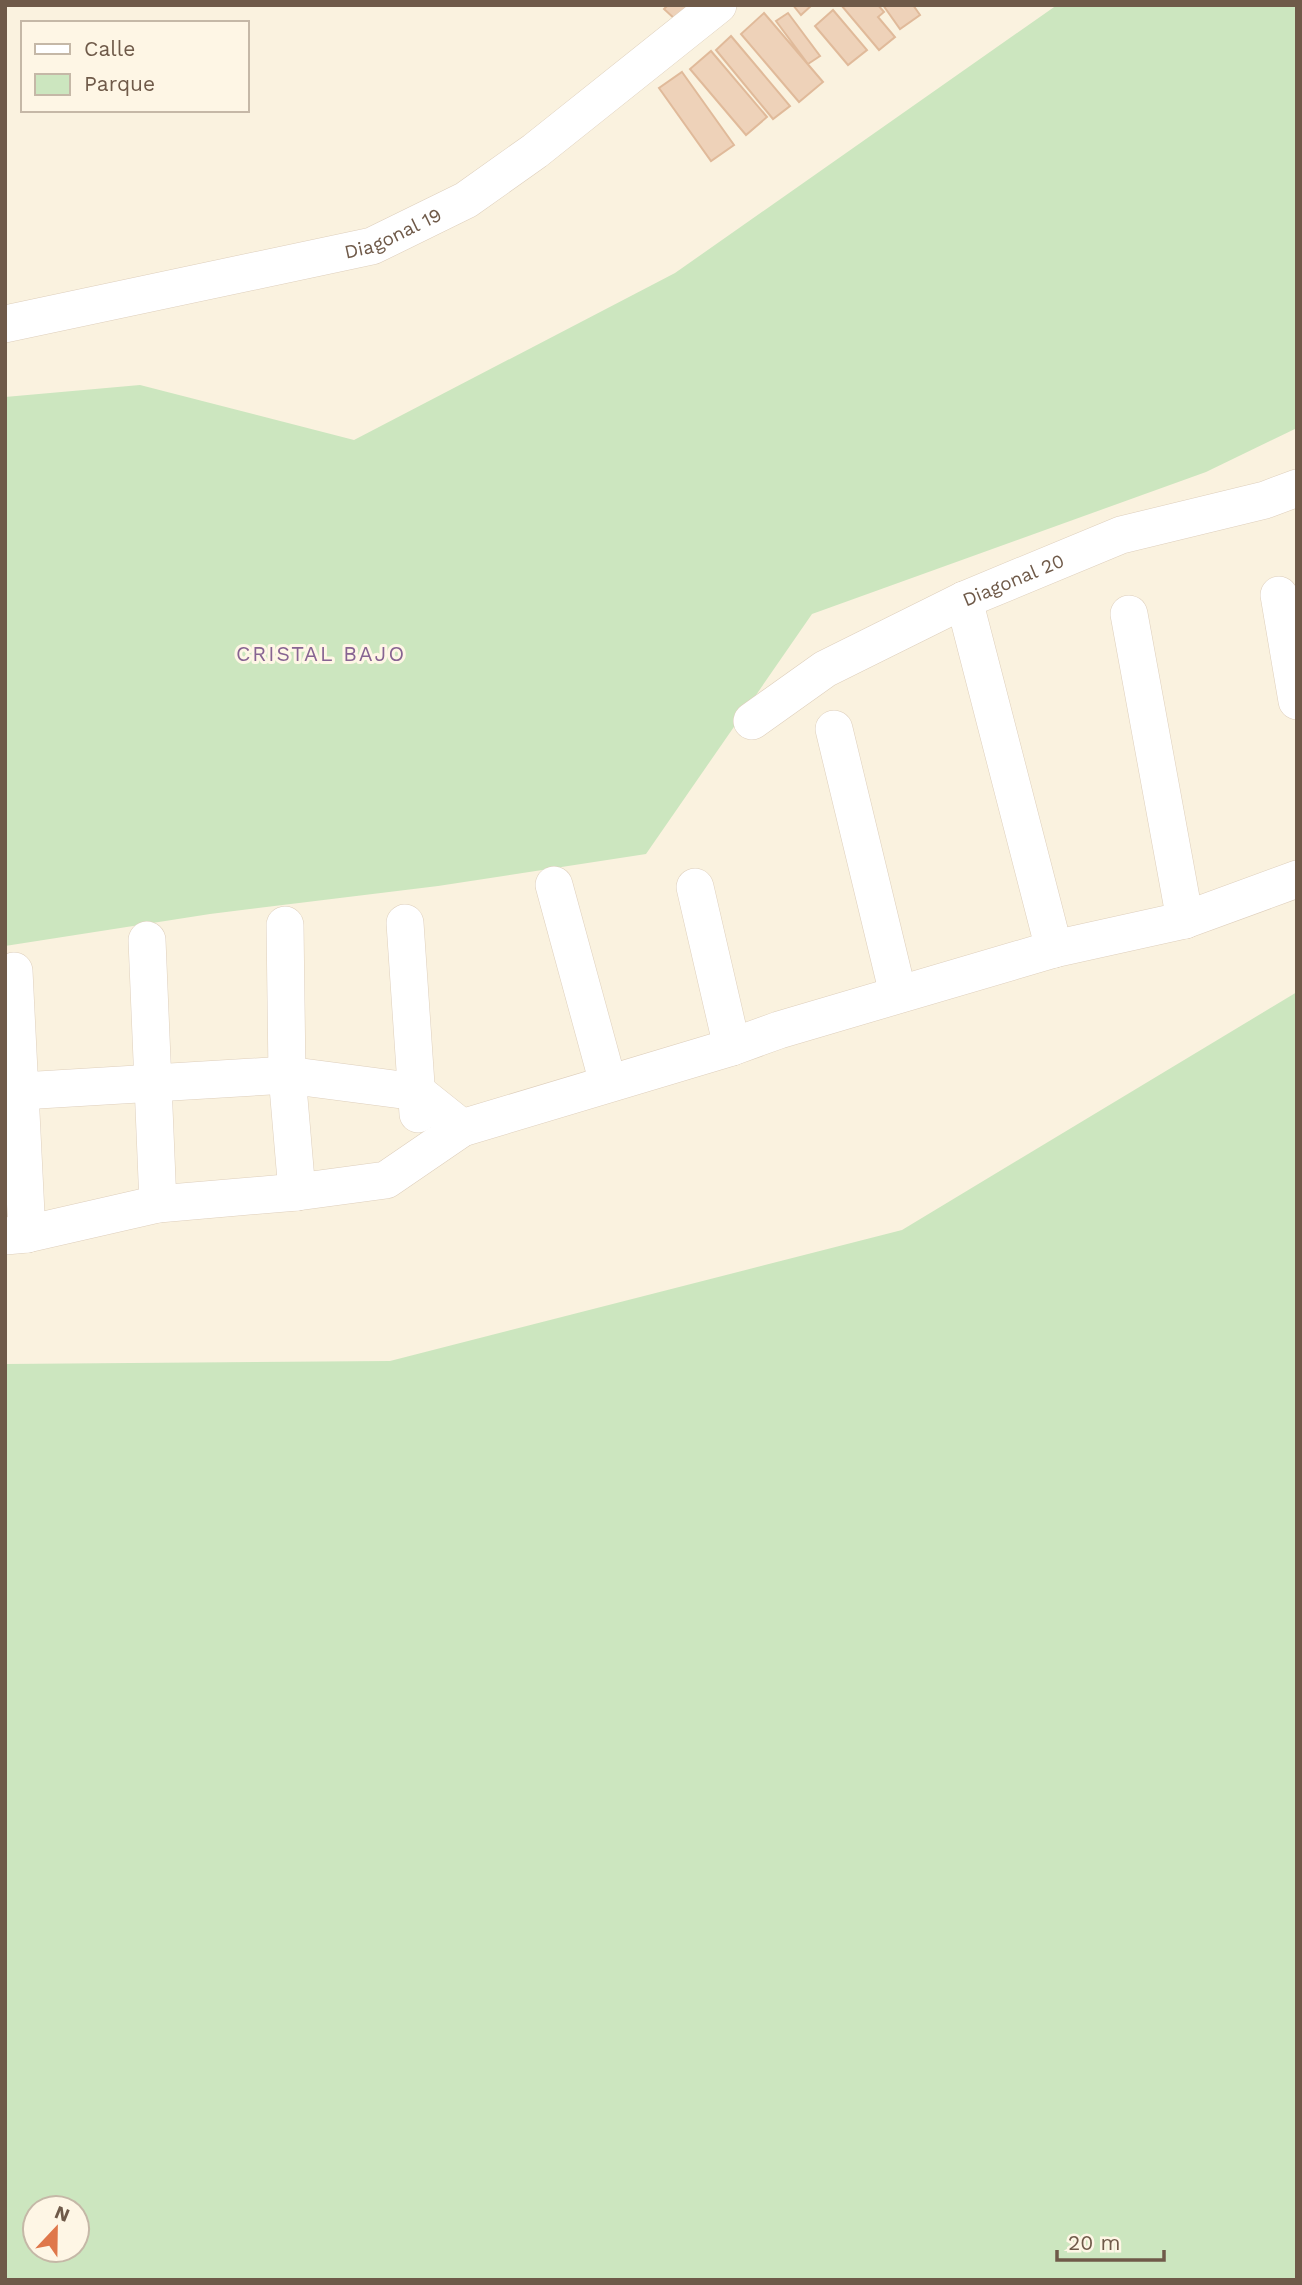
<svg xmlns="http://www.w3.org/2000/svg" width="1302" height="2285" font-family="'Work Sans',sans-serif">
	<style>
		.green { fill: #cce6bf; fill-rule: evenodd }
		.building { fill: #eed2b9; stroke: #e0ba9a; stroke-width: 2 }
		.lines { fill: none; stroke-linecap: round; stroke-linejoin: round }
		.minor-casing { stroke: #decfbc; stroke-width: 38 }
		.minor { stroke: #fff; stroke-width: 37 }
		.labels { text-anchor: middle; stroke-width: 6; stroke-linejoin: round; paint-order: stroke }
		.street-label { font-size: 19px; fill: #6f5a49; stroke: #fef6e5 }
		.neighbourhood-label { font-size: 21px; letter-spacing: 2px; fill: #876492; stroke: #fef6e5 }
	</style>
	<rect width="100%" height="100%" fill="#faf2df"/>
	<path class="green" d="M1057,5H1297V428L1206,472L812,614L646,854L438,886L210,914L5,946V397L140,385L354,440L675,273Z
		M1297,992V2280H5V1364L390,1361L902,1230ZM35,2208H77V2250H35Z"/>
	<path class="building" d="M668,5H689L676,20L664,9Z
		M793,5H812L801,15Z
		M841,5H878L884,12L878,17L895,37L879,50Z
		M883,5H913L920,15L900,29Z
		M833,10L867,50L848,65L815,26Z
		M764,13L823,82L799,102L741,34Z
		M788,13L820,56L808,64L776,21Z
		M731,36L790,106L773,119L716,50Z
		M711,51L767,117L746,135L690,69Z
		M682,72L734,145L711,161L659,88Z"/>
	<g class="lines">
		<g class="minor-casing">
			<g id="minor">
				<path id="s1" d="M5,324L372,246L466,200L535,151L718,5"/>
				<path d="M1279,595L1297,701"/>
				<path d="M964,600L1054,949"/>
				<path d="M1129,614L1185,920"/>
				<path id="s2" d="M752,721L825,669L964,600L1121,535L1265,500L1297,488"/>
				<path d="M834,729L898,994"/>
				<path d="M554,885L608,1083"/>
				<path d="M695,887L732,1047"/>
				<path d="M405,923L418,1114"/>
				<path d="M285,925L287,1075L297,1192"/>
				<path d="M147,940L158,1204"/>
				<path d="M14,971L27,1234"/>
				<path d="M5,1092L287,1075L417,1092L462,1128"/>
				<path d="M5,1236L27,1234L158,1204L297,1192L386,1180L462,1128L732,1047L779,1030L1054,949L1185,920L1297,879"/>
			</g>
		</g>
		<use href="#minor" class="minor"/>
	</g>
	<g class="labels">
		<g class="street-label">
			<text dy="7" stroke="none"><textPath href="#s1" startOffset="399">Diagonal 19</textPath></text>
			<text dy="7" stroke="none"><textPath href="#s2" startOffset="298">Diagonal 20</textPath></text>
		</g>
		<g class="neighbourhood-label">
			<text x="321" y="661">CRISTAL BAJO</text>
		</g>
	</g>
	<rect width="1302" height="2285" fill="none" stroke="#6f5a49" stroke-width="14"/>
	<rect x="21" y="21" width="228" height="91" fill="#fef6e5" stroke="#c5b8a7" stroke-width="2"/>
	<rect x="35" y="44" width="35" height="10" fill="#ffffff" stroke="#c5b8a7" stroke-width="2"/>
	<text x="84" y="56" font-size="21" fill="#6f5a49">Calle</text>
	<rect x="35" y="74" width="35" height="21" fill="#cce6bf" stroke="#c5b8a7" stroke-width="2"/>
	<text x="84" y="91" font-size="21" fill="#6f5a49">Parque</text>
	<g transform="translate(56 2229) rotate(22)"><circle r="33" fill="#fef6e5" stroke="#c5b8a7" stroke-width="2"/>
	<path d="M0-5L12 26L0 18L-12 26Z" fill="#df774a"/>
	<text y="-10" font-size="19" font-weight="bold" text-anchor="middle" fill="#6f5a49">N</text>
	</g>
	<path d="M1057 2250v10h107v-10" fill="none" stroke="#6f5a49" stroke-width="3.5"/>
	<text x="1068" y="2250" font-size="21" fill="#6f5a49" stroke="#fef6e5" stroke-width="5" paint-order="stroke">20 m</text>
</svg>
